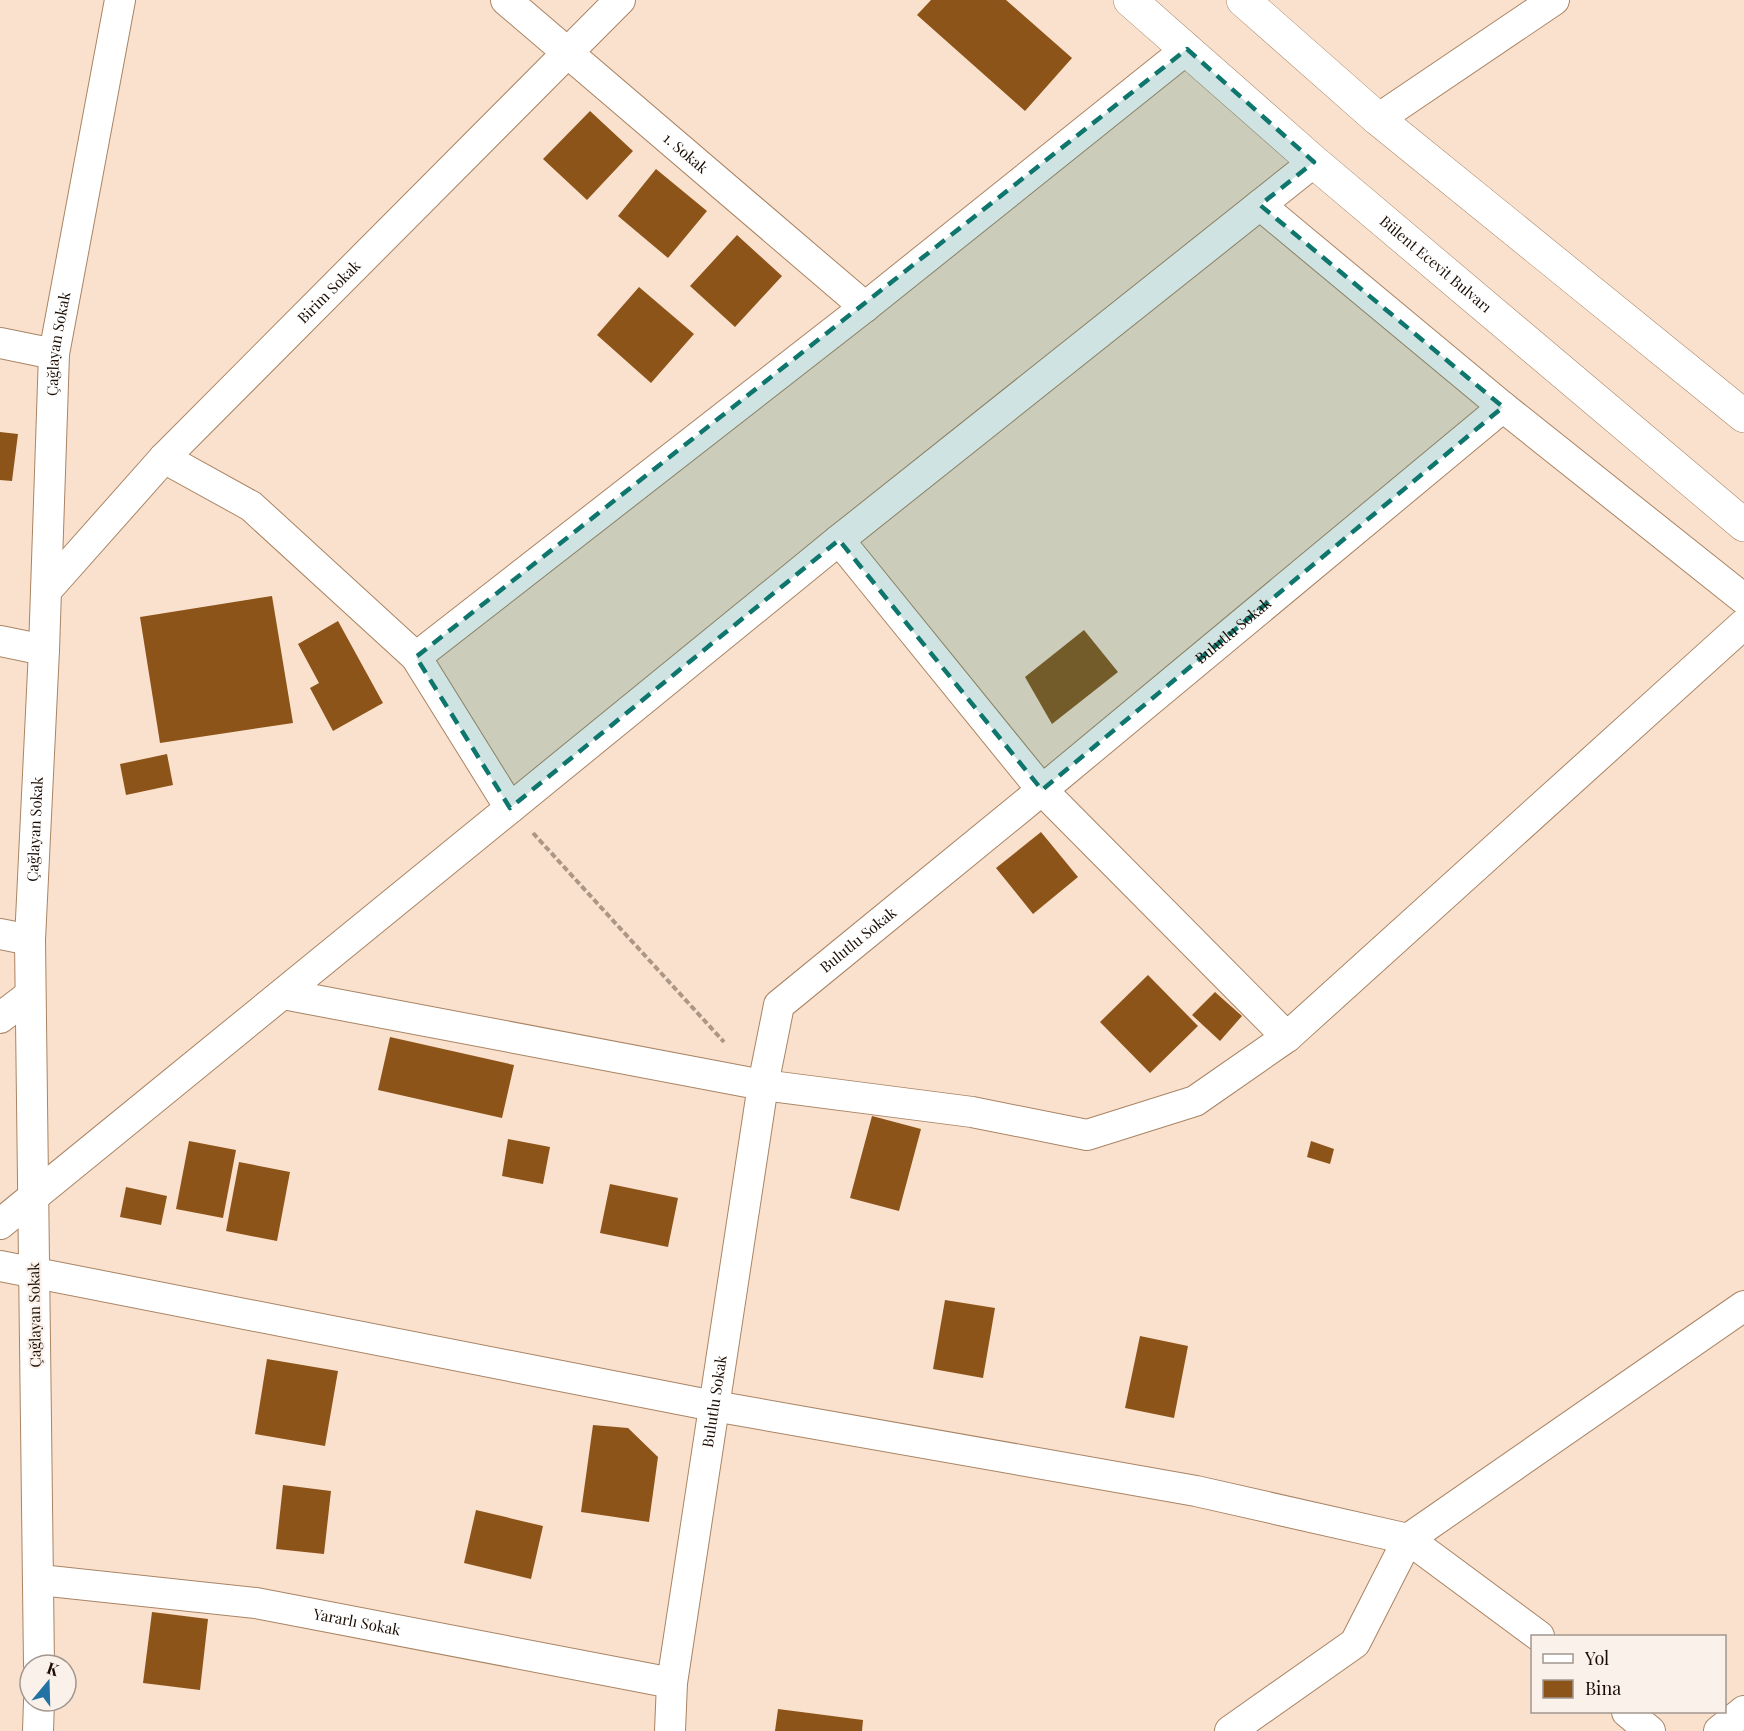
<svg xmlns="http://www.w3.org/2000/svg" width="1744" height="1731" font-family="'Playfair Display',serif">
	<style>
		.building { fill: #8d5419 }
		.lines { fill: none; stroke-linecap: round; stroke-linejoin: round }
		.minor-casing { stroke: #a98464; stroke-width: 32 }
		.primary-casing { stroke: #a98464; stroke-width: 34 }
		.path { stroke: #ac9787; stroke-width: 4; stroke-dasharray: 6 3; stroke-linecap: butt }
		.minor { stroke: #fff; stroke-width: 30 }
		.primary { stroke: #fff; stroke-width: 33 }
		.marked { fill: #0f766e; fill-opacity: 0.2; stroke: #0f766e; stroke-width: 4.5; stroke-dasharray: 12 8; stroke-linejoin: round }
		.labels { text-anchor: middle; stroke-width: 4.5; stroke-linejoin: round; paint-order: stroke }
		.street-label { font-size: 15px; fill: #1b0d03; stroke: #faf1eb }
	</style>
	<rect width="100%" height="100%" fill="#fae1cd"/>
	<path class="building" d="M931,0H1006L1072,58L1025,111L917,15Z
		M590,111L633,151L587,200L543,159Z
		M656,169L707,211L668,258L618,216Z
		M737,235L782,276L735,327L690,286Z
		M639,287L694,334L651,383L597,335Z
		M0,432L18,434L12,481L0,480Z
		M272,596L293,723L160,743L140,617Z
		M338,621L383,703L333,731L310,688L319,683L298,644Z
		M1084,630L1118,672L1052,724L1025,677Z
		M167,754L173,785L126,795L120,764Z
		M1041,832L1078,877L1033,914L996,868Z
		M1148,975L1198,1026L1150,1073L1100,1022Z
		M1215,992L1242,1016L1220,1041L1192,1015Z
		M390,1037L514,1065L502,1118L378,1090Z
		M872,1116L921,1129L899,1211L850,1198Z
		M508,1139L550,1147L543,1184L502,1176Z
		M189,1141L236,1150L223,1218L176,1209Z
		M1311,1141L1334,1149L1330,1164L1307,1157Z
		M239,1162L290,1172L277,1241L226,1231Z
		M610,1184L678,1198L668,1247L600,1233Z
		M126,1187L167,1196L161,1225L120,1217Z
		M945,1300L995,1308L983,1378L933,1369Z
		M1140,1336L1188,1346L1174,1418L1125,1408Z
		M267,1359L338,1371L325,1446L255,1434Z
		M593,1425L628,1428L658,1457L649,1522L581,1512Z
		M283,1485L331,1491L324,1554L276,1549Z
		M476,1510L543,1526L531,1579L464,1563Z
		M152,1612L208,1619L200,1690L143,1683Z
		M778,1709L863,1720L862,1731H775Z"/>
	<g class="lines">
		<g class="minor-casing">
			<g id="minor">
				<path id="s1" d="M506,0L865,307"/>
				<path d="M1378,119L1554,0"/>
				<path d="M1260,205L1503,407L1744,599"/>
				<path d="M0,343L54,354"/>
				<path d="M164,458L251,506L416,657L510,808"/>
				<path d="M839,540L1042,790L1287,1037"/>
				<path id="s2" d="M46,591L164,458L620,0"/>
				<path d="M0,641L44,650"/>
				<path d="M416,657L865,307L1187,49"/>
				<path d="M0,934L30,940"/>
				<path d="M283,994L763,1085L972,1112L1087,1135L1195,1101L1287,1037L1744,624"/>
				<path d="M0,1018L30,995"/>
				<path d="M0,1224L839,540L1314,162"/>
				<path d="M0,1266L714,1406L1196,1491L1408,1539L1539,1636"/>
				<path id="s3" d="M40,1580L256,1603L672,1683"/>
				<path id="s4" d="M39,1665L30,940L44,650L54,354L120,0"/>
				<path d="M1627,1712L1650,1731"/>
				<path d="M38,1731L39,1701"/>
				<path id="s5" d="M670,1731L672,1683L763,1085L779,1005L1042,790L1503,407"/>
				<path d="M1230,1731L1355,1643L1408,1539L1744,1306"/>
				<path d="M1719,1731L1744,1711"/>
			</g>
		</g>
		<g class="primary-casing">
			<g id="primary">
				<path id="s6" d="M1130,0L1314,162L1744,525"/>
				<path d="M1243,0L1378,119L1744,416"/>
			</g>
		</g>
		<path class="path" d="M533,833L724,1042"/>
		<use href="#minor" class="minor"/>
		<use href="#primary" class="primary"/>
	</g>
	<path class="marked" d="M1187,49L1314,162L1260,205L1503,407L1042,790L839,540L510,808L416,657Z"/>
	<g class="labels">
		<g class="street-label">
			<text dy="5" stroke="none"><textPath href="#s1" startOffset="236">1. Sokak</textPath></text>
			<text dy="5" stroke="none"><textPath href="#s6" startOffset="404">Bülent Ecevit Bulvarı</textPath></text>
			<text dy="5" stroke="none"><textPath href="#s2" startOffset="412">Birim Sokak</textPath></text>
			<text dy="5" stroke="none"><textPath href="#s4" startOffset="1322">Çağlayan Sokak</textPath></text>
			<text dy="5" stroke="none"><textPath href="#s5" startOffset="1323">Bulutlu Sokak</textPath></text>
			<text dy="5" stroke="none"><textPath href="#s4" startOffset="836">Çağlayan Sokak</textPath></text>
			<text dy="5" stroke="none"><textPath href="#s5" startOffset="837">Bulutlu Sokak</textPath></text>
			<text transform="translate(35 1315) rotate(-91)" y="5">Çağlayan Sokak</text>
			<text dy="5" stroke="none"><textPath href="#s5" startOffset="333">Bulutlu Sokak</textPath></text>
			<text dy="5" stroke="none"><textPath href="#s3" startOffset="320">Yararlı Sokak</textPath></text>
		</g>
	</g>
	<rect x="1531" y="1635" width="195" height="78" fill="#faf1eb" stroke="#a1968e" stroke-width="1.5"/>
	<rect x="1543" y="1654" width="30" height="9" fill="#ffffff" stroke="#a1968e" stroke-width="1.5"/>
	<text x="1585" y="1665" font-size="18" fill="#1b0d03">Yol</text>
	<rect x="1543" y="1680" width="30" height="18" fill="#8d5419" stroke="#a1968e" stroke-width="1.5"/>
	<text x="1585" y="1695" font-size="18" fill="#1b0d03">Bina</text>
	<g transform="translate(48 1683) rotate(19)"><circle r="28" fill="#faf1eb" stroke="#a1968e" stroke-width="1.5"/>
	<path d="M0-4.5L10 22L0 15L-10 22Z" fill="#2372a4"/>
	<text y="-9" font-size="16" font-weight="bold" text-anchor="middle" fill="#1b0d03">K</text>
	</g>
</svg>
